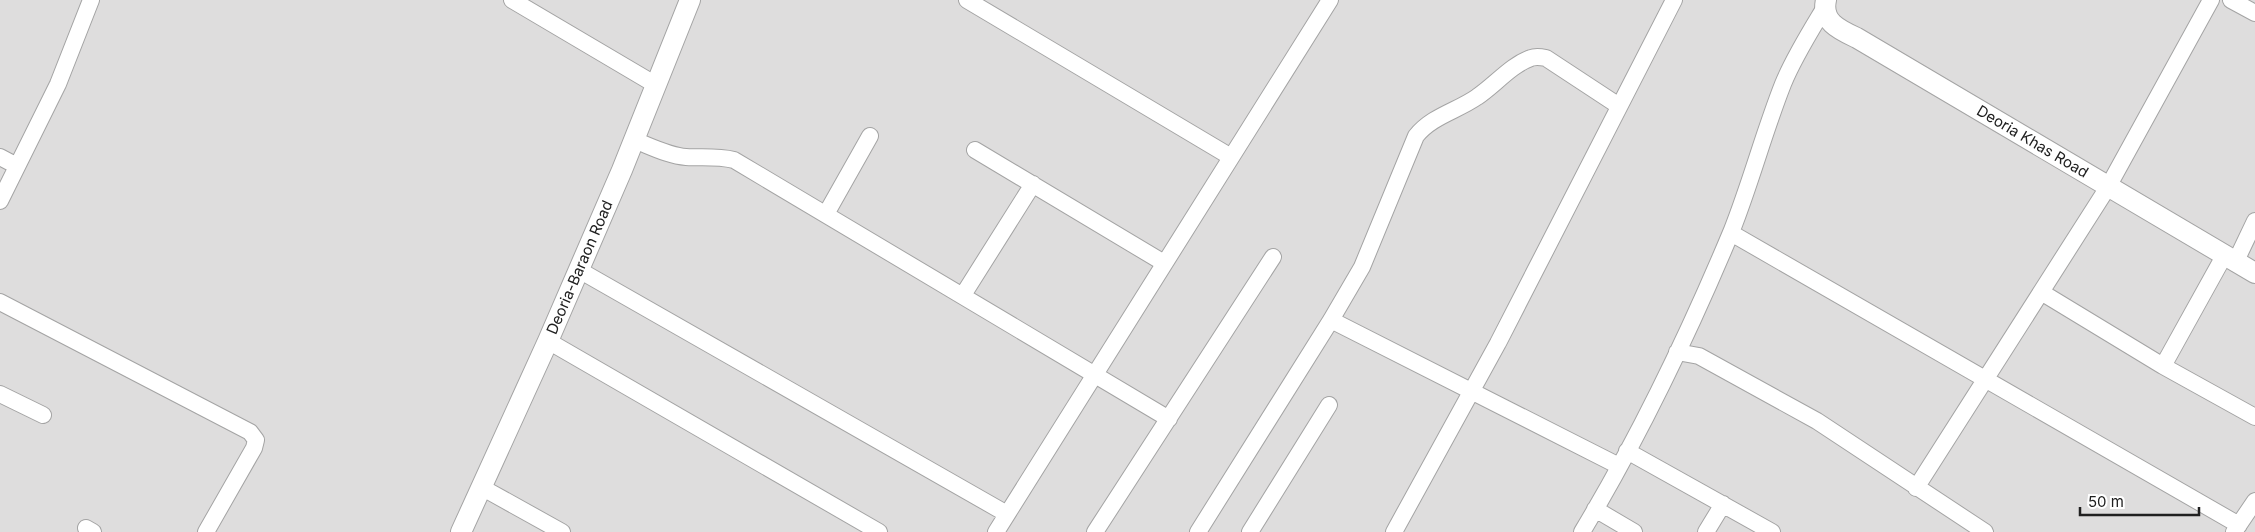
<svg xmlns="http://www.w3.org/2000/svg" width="2255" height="532" font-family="Inter,sans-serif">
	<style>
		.residential { fill: #dedddd }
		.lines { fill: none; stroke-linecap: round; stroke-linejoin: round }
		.minor-casing { stroke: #a4a4a4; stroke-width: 18 }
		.tertiary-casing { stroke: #a4a4a4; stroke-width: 22 }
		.minor { stroke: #fff; stroke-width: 16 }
		.tertiary { stroke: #fff; stroke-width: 20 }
		.labels { text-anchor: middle; stroke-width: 5; stroke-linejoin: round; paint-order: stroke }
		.street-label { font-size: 15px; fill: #202020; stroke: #fff }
	</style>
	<rect width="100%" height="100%" fill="#f0eee6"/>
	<path class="residential" d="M0,0H2255V532H0Z"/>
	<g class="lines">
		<g class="minor-casing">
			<path id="minor" d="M512,0L656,85
				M967,0L1231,157
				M2231,0L2255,13
				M634,140C650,146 669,156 686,157C703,158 717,156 734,160L1169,419
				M975,150L1164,263
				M0,157L17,166
				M0,201L58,84L91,0
				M826,214L870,136
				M1731,233L2239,525
				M2235,263L2255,221
				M579,270L1007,514
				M2041,292L2163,366L2255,417
				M963,295L1033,184
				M0,302L250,432L256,440L254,448L206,532
				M1331,320L1619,466
				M548,341L879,532
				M1677,352L1699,356L1817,421L1985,532
				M2163,366L2224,256
				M0,394L43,415
				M1627,451L1772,532
				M481,487L562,532
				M1916,488L2108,187L2211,0
				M1595,509L1634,532
				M86,528L93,532
				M996,532L1330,0
				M1095,532L1273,257
				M1198,532L1331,320L1362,267L1416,136C1432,116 1457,111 1477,97C1495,85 1511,65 1531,58C1536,56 1541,57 1546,58L1619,106
				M1250,532L1329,405
				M1394,532L1498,343L1674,0
				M1582,532C1639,437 1689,333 1732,230C1751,182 1764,132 1783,84C1794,57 1810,32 1825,7
				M1706,532L1723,504
				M2234,532L2255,501"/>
		</g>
		<g class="tertiary-casing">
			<g id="tertiary">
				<path id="s1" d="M1826,0C1821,22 1840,30 1857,38L2255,273"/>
				<path id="s2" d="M461,532L548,341L622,170L690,0"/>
			</g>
		</g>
		<use href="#minor" class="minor"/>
		<use href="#tertiary" class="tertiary"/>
	</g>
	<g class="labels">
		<g class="street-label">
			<text dy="5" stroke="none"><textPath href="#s1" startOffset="258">Deoria Khas Road</textPath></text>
			<text dy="5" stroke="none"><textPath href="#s2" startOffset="290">Deoria-Baraon Road</textPath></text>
		</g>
	</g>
	<path d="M2080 507v8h119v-8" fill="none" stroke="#202020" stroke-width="2.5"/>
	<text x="2088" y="507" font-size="15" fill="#202020" stroke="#ffffff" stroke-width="4" paint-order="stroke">50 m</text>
</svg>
